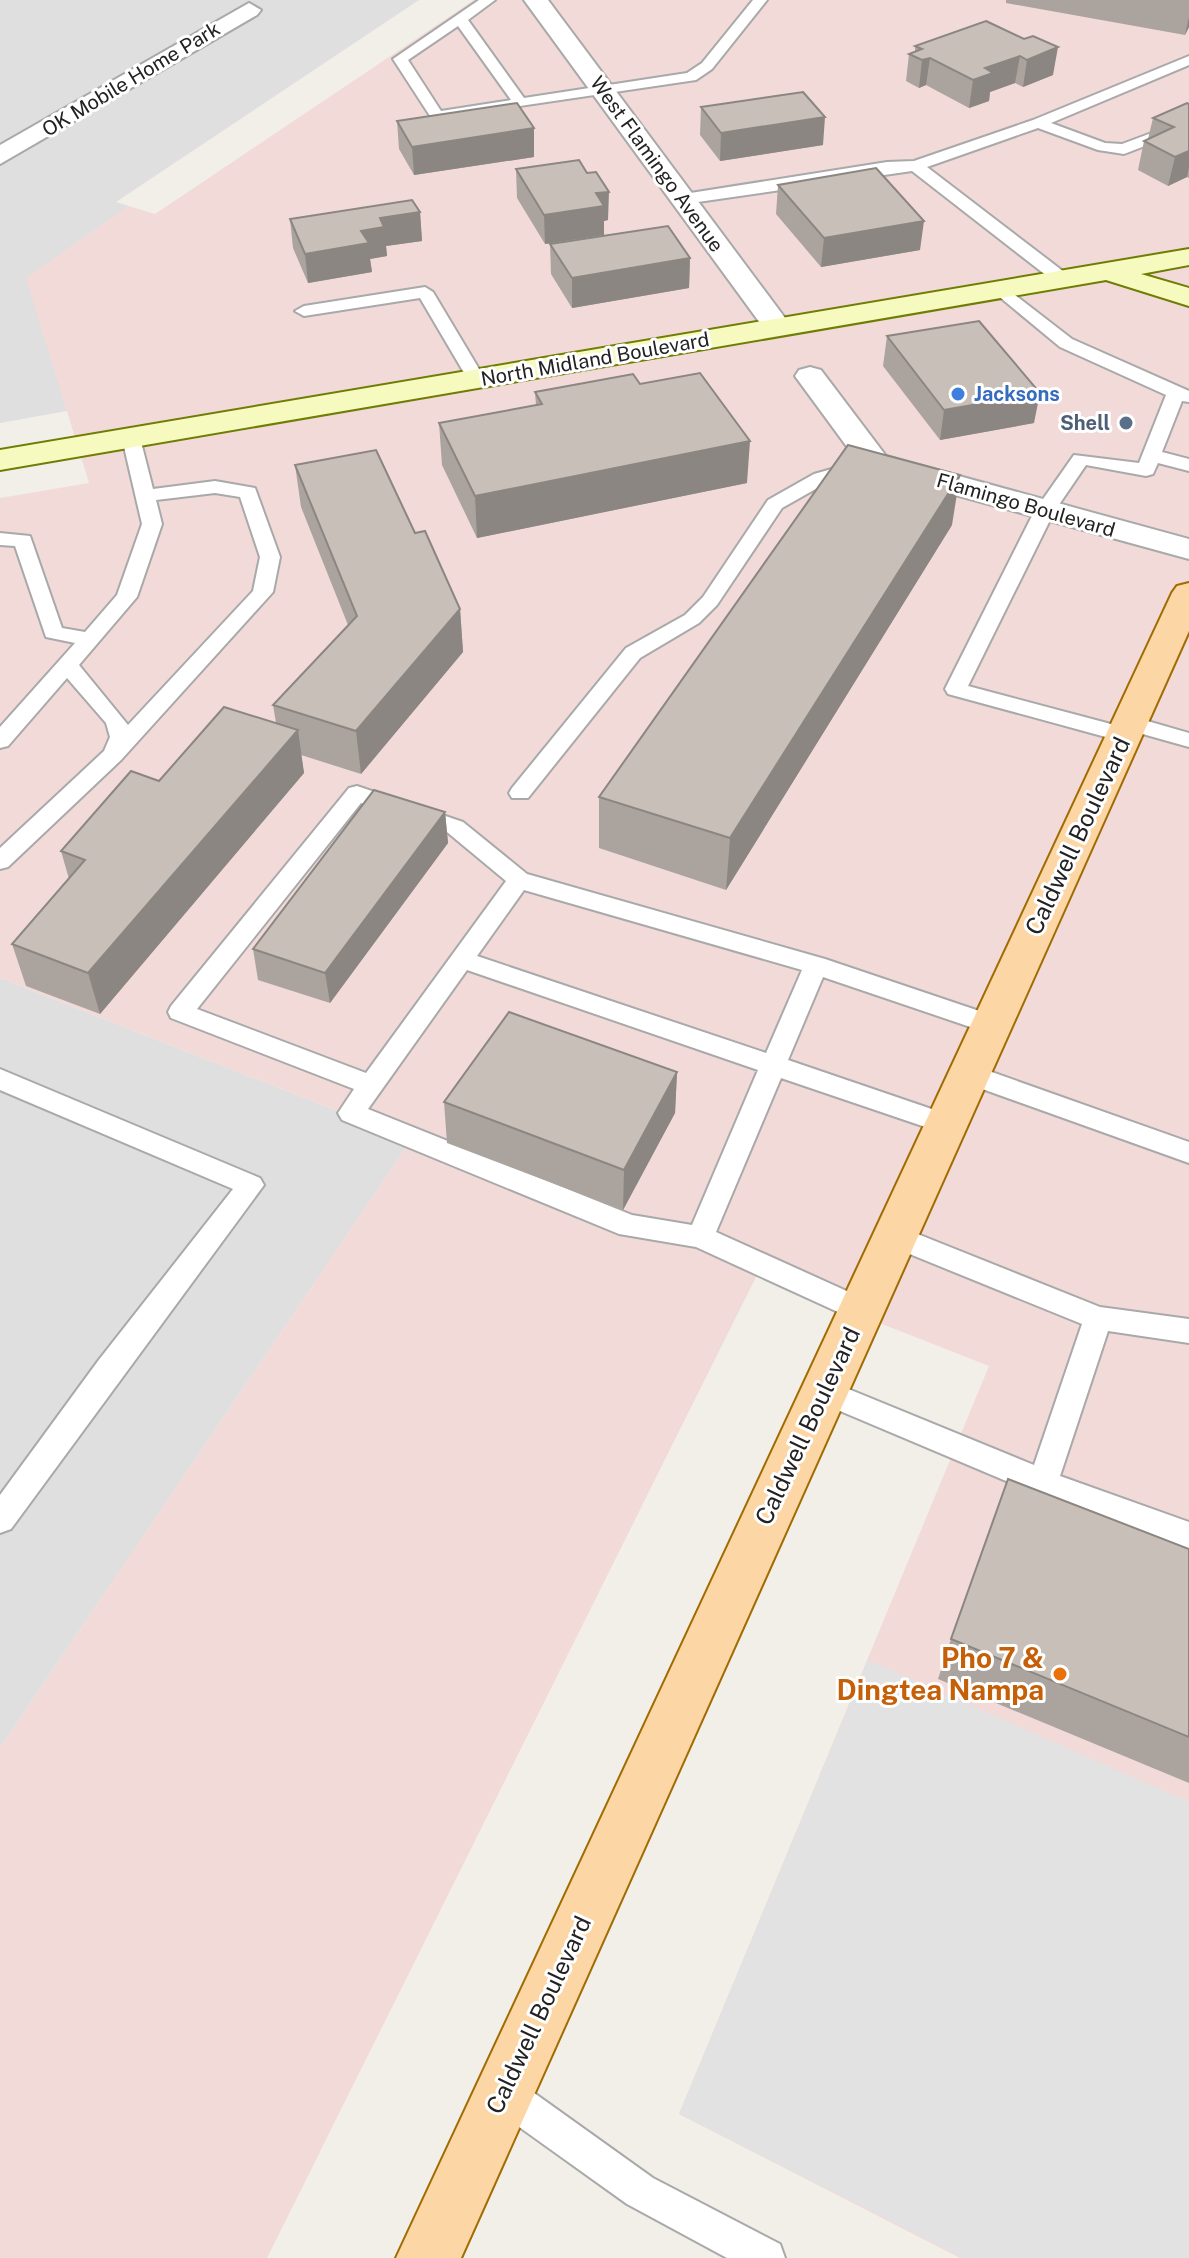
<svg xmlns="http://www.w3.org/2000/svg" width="1189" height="2258" font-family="'Public Sans',sans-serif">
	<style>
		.residential { fill: #e0dfdf }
		.commercial { fill: #f2dad9 }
		.parking { fill: #e2e2e2 }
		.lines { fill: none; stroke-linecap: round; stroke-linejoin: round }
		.service-casing { stroke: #a9a9a9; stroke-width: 4 }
		.minor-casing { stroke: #a9a9a9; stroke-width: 4 }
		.tertiary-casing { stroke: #a9a9a9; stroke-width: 4 }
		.secondary-casing { stroke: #707d05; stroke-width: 4 }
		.primary-casing { stroke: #a06b00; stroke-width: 4 }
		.service { fill: #fff; fill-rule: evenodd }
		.minor { fill: #fff; fill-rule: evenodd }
		.tertiary { fill: #fff; fill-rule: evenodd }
		.secondary { fill: #f7fabf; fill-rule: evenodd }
		.primary { fill: #fcd6a4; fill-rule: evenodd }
		.wall { fill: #aba49e }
		.shaded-wall { fill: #8b8681 }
		.building { fill: #c7bfb8; stroke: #8b8681; stroke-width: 2 }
		.shop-dot { fill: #3f7fe0; stroke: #fff; stroke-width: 3 }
		.service-dot { fill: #5c6f8a; stroke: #fff; stroke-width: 3 }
		.food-dot { fill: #e8710a; stroke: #fff; stroke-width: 3 }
		.labels { text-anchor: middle; stroke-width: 6; stroke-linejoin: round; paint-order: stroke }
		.far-street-label { font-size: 20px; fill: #222; stroke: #fff }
		.far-shop-label { font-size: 20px; font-weight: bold; fill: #366cbe; stroke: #fff; text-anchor: start }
		.far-service-label { font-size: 20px; font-weight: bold; fill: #4e5e75; stroke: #fff; text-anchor: end }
		.street-label { font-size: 24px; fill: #222; stroke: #fff }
		.near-food-label { font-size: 28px; font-weight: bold; fill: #c56008; stroke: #fff; text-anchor: end }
	</style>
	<rect width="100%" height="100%" fill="#f2efe9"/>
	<path class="residential" d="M0,0H419L116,202L129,206L27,278L67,411L0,423Z
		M0,978L411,1140L0,1748Z"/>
	<path class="commercial" d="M474,0H1189V2258H960L679,2114L989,1366L757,1275L267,2258H0V1748L411,1140L0,978V498L89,483L26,278L129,206L155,214Z"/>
	<path class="parking" d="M868,1660L1189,1802V2258H963L679,2114Z"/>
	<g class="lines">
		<g class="service-casing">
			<path id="service" d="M479,0H495L468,20L524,98L687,73L702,63L753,0H767L712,69L696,80L432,119L393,59ZM458,26L511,100L441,111L408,60Z
				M1189,56V65L1051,123L1105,143L1122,144L1189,119V129L1124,154L1098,150L1038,128L927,167L1068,275V283H1056L912,171L684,204L676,199L684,194L887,162L914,161L1033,120Z
				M1002,285L1072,339L1189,391V402L1182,401L1162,452L1189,459V471L1158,463L1153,474L1146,476L1086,465L1054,512L968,686L1122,727L1119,723L1122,718L1130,716L1189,733V747L1132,731L1135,735L1132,740L1124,742L948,694L945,689L1034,512L1074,455L1139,463L1166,395L1060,347L996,294L994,290Z
				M425,287L433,292L485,379L482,383H470L420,298L304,316L295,311L304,306Z
				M131,432L140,438L153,489L215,481L255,488L280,557L273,592L121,760L8,867L0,869V848L104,751L110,737L106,723L67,678L8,746L0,748V727L75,643L46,637L15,546L0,545V533L30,536L62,628L85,632L117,595L142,524L122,438ZM215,493L240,497L260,557L253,591L128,725L79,665L137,597L162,524L156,500Z
				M860,461L867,463V471L828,482L782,508L717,605L699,623L640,658L528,798H512L509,793L512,788L626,648L685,615L703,597L768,500L814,474Z
				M357,786L463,822L527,874L825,959L1000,1018L1003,1025L1000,1032L991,1034L823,977L788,1060L955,1117L959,1124L955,1131L946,1134L781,1078L716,1232L871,1302L875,1310L871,1318L861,1322L851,1318L696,1247L619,1234L342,1120L338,1113L354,1089L171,1018L168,1012L171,1006L349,788ZM361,803L447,832L506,881L366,1073L197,1009ZM524,890L802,970L766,1053L477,956ZM467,970L758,1070L692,1225L632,1215L368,1109Z
				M969,1064L1189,1142V1163L960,1081L956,1074L960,1067Z
				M0,1069L260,1178L264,1185L11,1529L0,1533V1495L98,1361L233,1189L0,1090Z
				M895,1225L1100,1307L1189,1319V1343L1108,1331L1060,1476L1189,1522V1550L1032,1492L814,1400L810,1391L814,1382L824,1379L1034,1465L1082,1324L885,1244L881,1236L885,1228Z
				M503,2075L516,2080L653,2178L780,2244L785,2258H727L627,2204L490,2106L485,2093L490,2080Z"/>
		</g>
		<g class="minor-casing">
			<path id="minor" d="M249,3L261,10L257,15L0,164V145Z
				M810,367L821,370L886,456L1189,539V559L864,470L795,376L799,370Z"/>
		</g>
		<g class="tertiary-casing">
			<path id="tertiary" d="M524,0H548L788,322L793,328L788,334H768Z"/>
		</g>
		<g class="secondary-casing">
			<path id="secondary" d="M1189,249V265L1141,274L1189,288V306L1106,280L0,470V450Z"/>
		</g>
		<g class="primary-casing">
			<path id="primary" d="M1189,583V631L461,2258H396L1172,593L1177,586Z"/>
		</g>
		<use href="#service" class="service"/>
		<use href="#minor" class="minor"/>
		<use href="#tertiary" class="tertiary"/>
		<use href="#secondary" class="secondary"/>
		<use href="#primary" class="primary"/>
	</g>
	<path class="wall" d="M1006,0H1189V27L1185,35L1006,3Z
		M1024,39L1053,75L1023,87L1015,83L990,92L989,101L969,108L926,85L919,88L906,81L909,54L915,52V46Z
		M1189,104V178L1187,177L1168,186L1138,170L1144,141L1148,139L1153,118Z
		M701,107L823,145L720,161L700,135Z
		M397,121L534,157L414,175L399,149Z
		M516,169L608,220L604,221V235L545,244L517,198Z
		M778,185L920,250L821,267L776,214Z
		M420,212L422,241L386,246L387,256L370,259L372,272L308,283L293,248L290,219Z
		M550,244L690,258L689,288L572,308L551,274Z
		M887,336L1034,423L940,440L883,366Z
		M640,384L747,483L477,538L442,465L439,423L536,405L535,392Z
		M295,465L415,533L460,609L463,652L361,774L301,755L304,773L100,1014L26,986L12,944L69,879L61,851L159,781L276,723L273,705L348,625L301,507Z
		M952,525L726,890L599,848V797Z
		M445,812L448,843L330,1003L258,980L253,949Z
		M677,1072L675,1113L623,1210L447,1143L444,1102Z
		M1189,1549V1783L938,1679L951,1639Z"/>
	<path class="shaded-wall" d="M1189,17V27L1185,35Z
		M1058,47L1053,75L1023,87L1027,60Z
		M1020,56L1015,83L990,92L989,101L969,108L973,80L985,68Z
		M930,58L926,85L919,88L922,60Z
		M825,117L823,145L720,161L721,133Z
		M534,128V157L414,175L412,147Z
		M1189,151V167L1187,177L1168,186L1175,157Z
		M609,192L608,220L604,221V235L545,244L544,215L596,193Z
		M420,212L422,241L386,246L387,256L370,259L372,272L308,283L305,254L361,231L380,218Z
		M924,221L920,250L821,267L824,238Z
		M690,258L689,288L572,308V278Z
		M1040,393L1034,423L940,440L944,410Z
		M750,441L747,483L477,538L475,496Z
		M960,475L952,525L726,890L730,838Z
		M460,609L463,652L361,774L356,731Z
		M298,730L304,773L100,1014L88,973Z
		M445,812L448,843L330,1003L325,973Z
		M677,1072L675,1113L623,1210L624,1170Z"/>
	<path class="building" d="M986,21L1024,39L1033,36L1058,47L1027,60L1020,56L985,68L993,73L973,80L930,58L922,60L909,54L922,49L915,46Z
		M803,92L825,117L721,133L701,107Z
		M517,103L534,128L412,147L397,121Z
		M1187,103L1189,104V151L1175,157L1144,141L1174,127L1153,118Z
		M579,160L587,173L596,172L609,192L596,193L604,206L544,215L516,169Z
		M876,168L924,221L824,238L778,185Z
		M412,200L420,212L380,218L384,227L361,231L369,243L305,254L290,219Z
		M668,226L690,258L572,278L550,244Z
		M979,321L1040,393L944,410L887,336Z
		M700,373L750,441L475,496L439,423L542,404L535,392L633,374L640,384Z
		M848,445L960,475L730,838L599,797Z
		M376,450L415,533L425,531L460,609L356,731L273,705L357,616L295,465Z
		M224,707L298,730L88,973L12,944L85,860L61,851L131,771L159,781Z
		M374,790L445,812L325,973L253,949Z
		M509,1012L677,1072L624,1170L444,1102Z
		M1008,1479L1189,1549V1737L951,1639Z"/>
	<circle class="shop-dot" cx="958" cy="394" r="8"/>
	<circle class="service-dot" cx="1126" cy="423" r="8"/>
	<circle class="food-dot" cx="1060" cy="1674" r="8"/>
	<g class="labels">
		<g class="far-street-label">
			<text transform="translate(131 79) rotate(-31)" y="7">OK Mobile Home Park</text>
			<text transform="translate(657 164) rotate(54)" y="7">West Flamingo Avenue</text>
			<text transform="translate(595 359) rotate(-10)" y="7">North Midland Boulevard</text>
			<text transform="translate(1026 505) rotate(16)" y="7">Flamingo Boulevard</text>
		</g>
		<g class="far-shop-label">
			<text x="974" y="401">Jacksons</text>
		</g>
		<g class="far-service-label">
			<text x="1110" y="430">Shell</text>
		</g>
		<g class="street-label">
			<text transform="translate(1078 836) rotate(-65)" y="8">Caldwell Boulevard</text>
			<text transform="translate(808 1426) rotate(-65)" y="8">Caldwell Boulevard</text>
			<text transform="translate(539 2015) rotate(-65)" y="8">Caldwell Boulevard</text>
		</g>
		<g class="near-food-label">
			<text x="1044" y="1668">Pho 7 &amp;<tspan x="1044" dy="32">Dingtea Nampa</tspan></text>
		</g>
	</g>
</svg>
